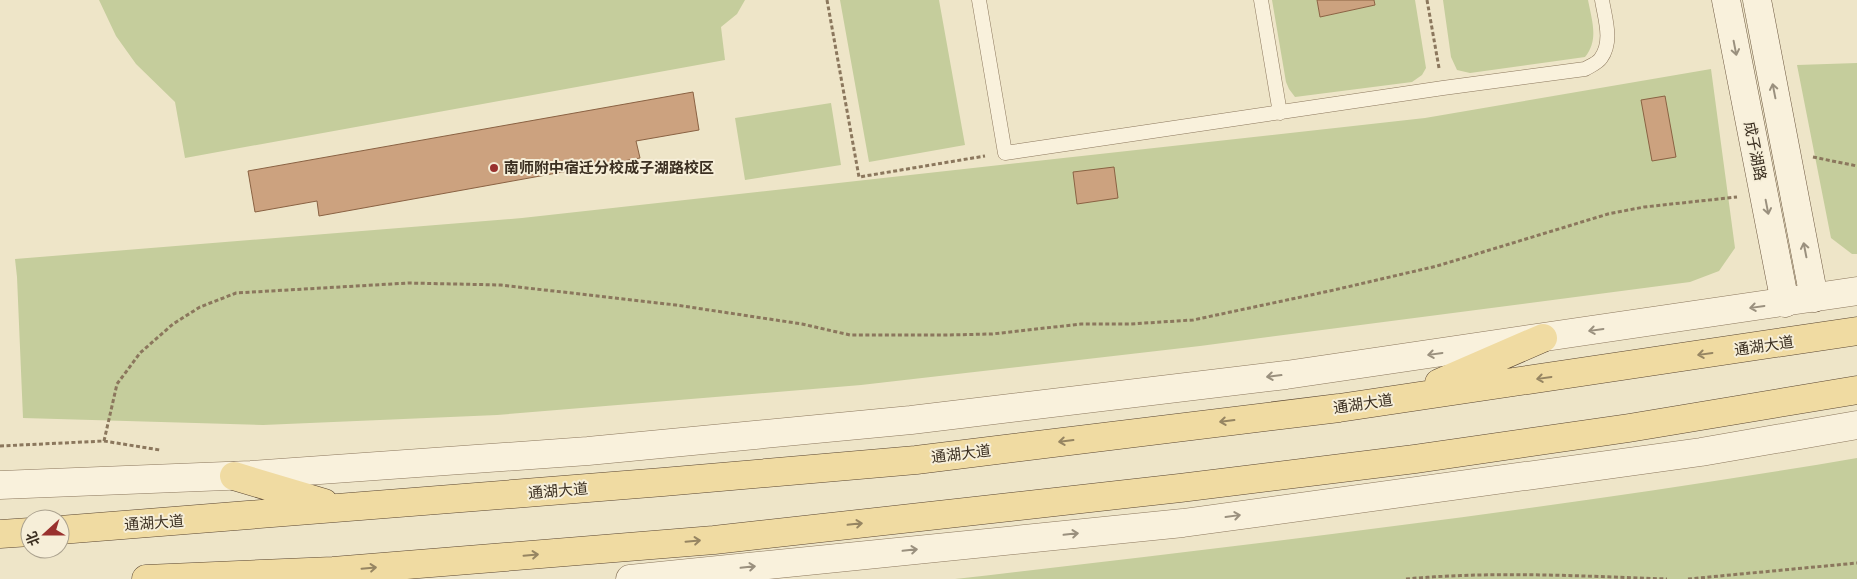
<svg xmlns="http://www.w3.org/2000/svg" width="1857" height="579" font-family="'Times New Roman','Noto Sans SC',serif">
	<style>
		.green { fill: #c5cd9c }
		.building { fill: #cca27f; stroke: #8a6243 }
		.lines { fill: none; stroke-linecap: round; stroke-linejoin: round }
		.lane-casing { stroke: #8b775d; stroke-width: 15 }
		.street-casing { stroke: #8b775d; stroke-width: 29 }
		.secondary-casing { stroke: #6d5840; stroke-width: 29 }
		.primary-casing { stroke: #594531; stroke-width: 29 }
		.path { stroke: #8b775d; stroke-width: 3; stroke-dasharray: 4 2.5; stroke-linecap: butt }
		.lane { stroke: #f9f1dc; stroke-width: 14 }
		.street { stroke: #f9f1dc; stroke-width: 28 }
		.secondary { stroke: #f9f1dc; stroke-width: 28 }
		.primary { stroke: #f0dba2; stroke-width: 28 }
		.oneway { stroke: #9a907e }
		.oneway2 { stroke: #968562 }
		.poi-dot { fill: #99312e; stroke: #f6eed8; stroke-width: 2 }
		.labels { text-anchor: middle; stroke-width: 4; stroke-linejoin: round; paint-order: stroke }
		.street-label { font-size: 15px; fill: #3b2f21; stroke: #f6eed8 }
		.poi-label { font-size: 15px; font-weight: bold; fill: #3b2f21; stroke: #f6eed8; text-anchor: start }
	</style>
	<rect width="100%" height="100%" fill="#eee5c8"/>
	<path class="green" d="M99,0H745L737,14L721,27L725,60L185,158L175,102L136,64L116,36Z
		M840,0H939L965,145L869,162Z
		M1272,0H1317L1320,17L1375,5L1374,0H1415L1426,68L1422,75L1412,82L1295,97L1289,89L1286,82Z
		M1443,0H1588C1592,21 1599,40 1585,57L1470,73L1457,70L1451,57Z
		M1857,63V254H1852L1831,238L1797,65Z
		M1711,69L1735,248L1719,271L1690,282L1200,346L861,385L497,415L263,425L23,418L17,277L15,259L522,218L1425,118Z
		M831,103L841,165L745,180L735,118Z
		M1857,458V579H955C1256,544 1558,509 1857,458Z"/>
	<path class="building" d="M1317,0H1374L1375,5L1320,17Z
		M693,92L699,130L636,141L640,158L319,216L317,201L255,212L248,171Z
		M1665,96L1676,157L1652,161L1641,100Z
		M1114,167L1118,198L1077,204L1073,172Z"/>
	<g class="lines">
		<g class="lane-casing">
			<path id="lane" d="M979,0L1005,153L1443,88L1585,69C1590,66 1598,63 1601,58C1613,41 1605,19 1602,0
				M1261,0L1280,113"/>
		</g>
		<g class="street-casing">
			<path id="street" d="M0,485L251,475L588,451L911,420L1286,375L1857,291
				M630,579L1183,523L1701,452L1857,425"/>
		</g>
		<g class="secondary-casing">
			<path id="secondary" d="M1726,0L1785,303
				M1757,0L1814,298"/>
		</g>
		<g class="primary-casing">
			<path id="primary" d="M1439,383L1543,338
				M234,476L324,503
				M60,530L663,482L916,460L1339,408L1857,331
				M0,534L30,532
				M146,579L333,571L714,540L1180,488L1415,459L1629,428L1857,390"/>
		</g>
		<path class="path" d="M827,0L859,177L985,156
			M1427,0L1439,68
			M1813,157L1857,166
			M104,441L117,384L140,353L173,324L200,307L236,293L408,283L501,285L676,305L802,324L850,335H946L992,334L1081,324H1130L1193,320L1334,290L1437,266L1608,214L1644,207L1737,197
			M0,446L104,441L160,450
			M1406,579C1493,571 1581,576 1667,579
			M1688,579L1857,563"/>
		<use href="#lane" class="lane"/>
		<use href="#street" class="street"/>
		<use href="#secondary" class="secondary"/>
		<use href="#primary" class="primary"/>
	</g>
	<defs><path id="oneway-shaft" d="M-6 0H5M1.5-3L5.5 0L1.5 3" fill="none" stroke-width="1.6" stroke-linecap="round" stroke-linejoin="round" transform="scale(1.25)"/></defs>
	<g class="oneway">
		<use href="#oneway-shaft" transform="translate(1735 48) rotate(79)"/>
		<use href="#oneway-shaft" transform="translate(1774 91) rotate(-101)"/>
		<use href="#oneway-shaft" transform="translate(1767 207) rotate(79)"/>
		<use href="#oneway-shaft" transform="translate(1805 250) rotate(-101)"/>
		<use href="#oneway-shaft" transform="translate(1757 307) rotate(172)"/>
		<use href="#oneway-shaft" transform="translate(1596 330) rotate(172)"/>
		<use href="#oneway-shaft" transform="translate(1435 354) rotate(172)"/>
		<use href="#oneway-shaft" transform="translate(1274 376) rotate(173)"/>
		<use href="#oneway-shaft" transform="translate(1233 516) rotate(-8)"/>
		<use href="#oneway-shaft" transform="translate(1071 534) rotate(-6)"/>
		<use href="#oneway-shaft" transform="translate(910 550) rotate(-6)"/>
		<use href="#oneway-shaft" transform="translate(748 567) rotate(-6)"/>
	</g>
	<g class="oneway2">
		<use href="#oneway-shaft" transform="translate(1705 354) rotate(172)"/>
		<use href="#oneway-shaft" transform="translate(1544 378) rotate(172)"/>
		<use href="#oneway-shaft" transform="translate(1227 421) rotate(173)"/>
		<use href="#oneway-shaft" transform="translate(1066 441) rotate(173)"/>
		<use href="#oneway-shaft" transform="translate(855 524) rotate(-6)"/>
		<use href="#oneway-shaft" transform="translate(693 541) rotate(-5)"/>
		<use href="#oneway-shaft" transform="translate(531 555) rotate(-5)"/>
		<use href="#oneway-shaft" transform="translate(369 568) rotate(-5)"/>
	</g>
	<circle class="poi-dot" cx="494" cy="168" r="5"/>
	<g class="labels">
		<g class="street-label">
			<text transform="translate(1755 151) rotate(79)" y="5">成子湖路</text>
			<text transform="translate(1764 346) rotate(-8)" y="5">通湖大道</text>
			<text transform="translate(1363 404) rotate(-8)" y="5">通湖大道</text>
			<text transform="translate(961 454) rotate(-7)" y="5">通湖大道</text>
			<text transform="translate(558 491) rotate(-5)" y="5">通湖大道</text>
			<text transform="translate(154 523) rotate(-4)" y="5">通湖大道</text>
		</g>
		<g class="poi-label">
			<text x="504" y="173">南师附中宿迁分校成子湖路校区</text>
		</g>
	</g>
	<g transform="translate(45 534) rotate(249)"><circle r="24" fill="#f6eed8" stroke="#aba28f"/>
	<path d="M0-4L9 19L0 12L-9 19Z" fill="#99312e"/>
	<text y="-8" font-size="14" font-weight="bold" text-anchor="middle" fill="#3b2f21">北</text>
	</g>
</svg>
